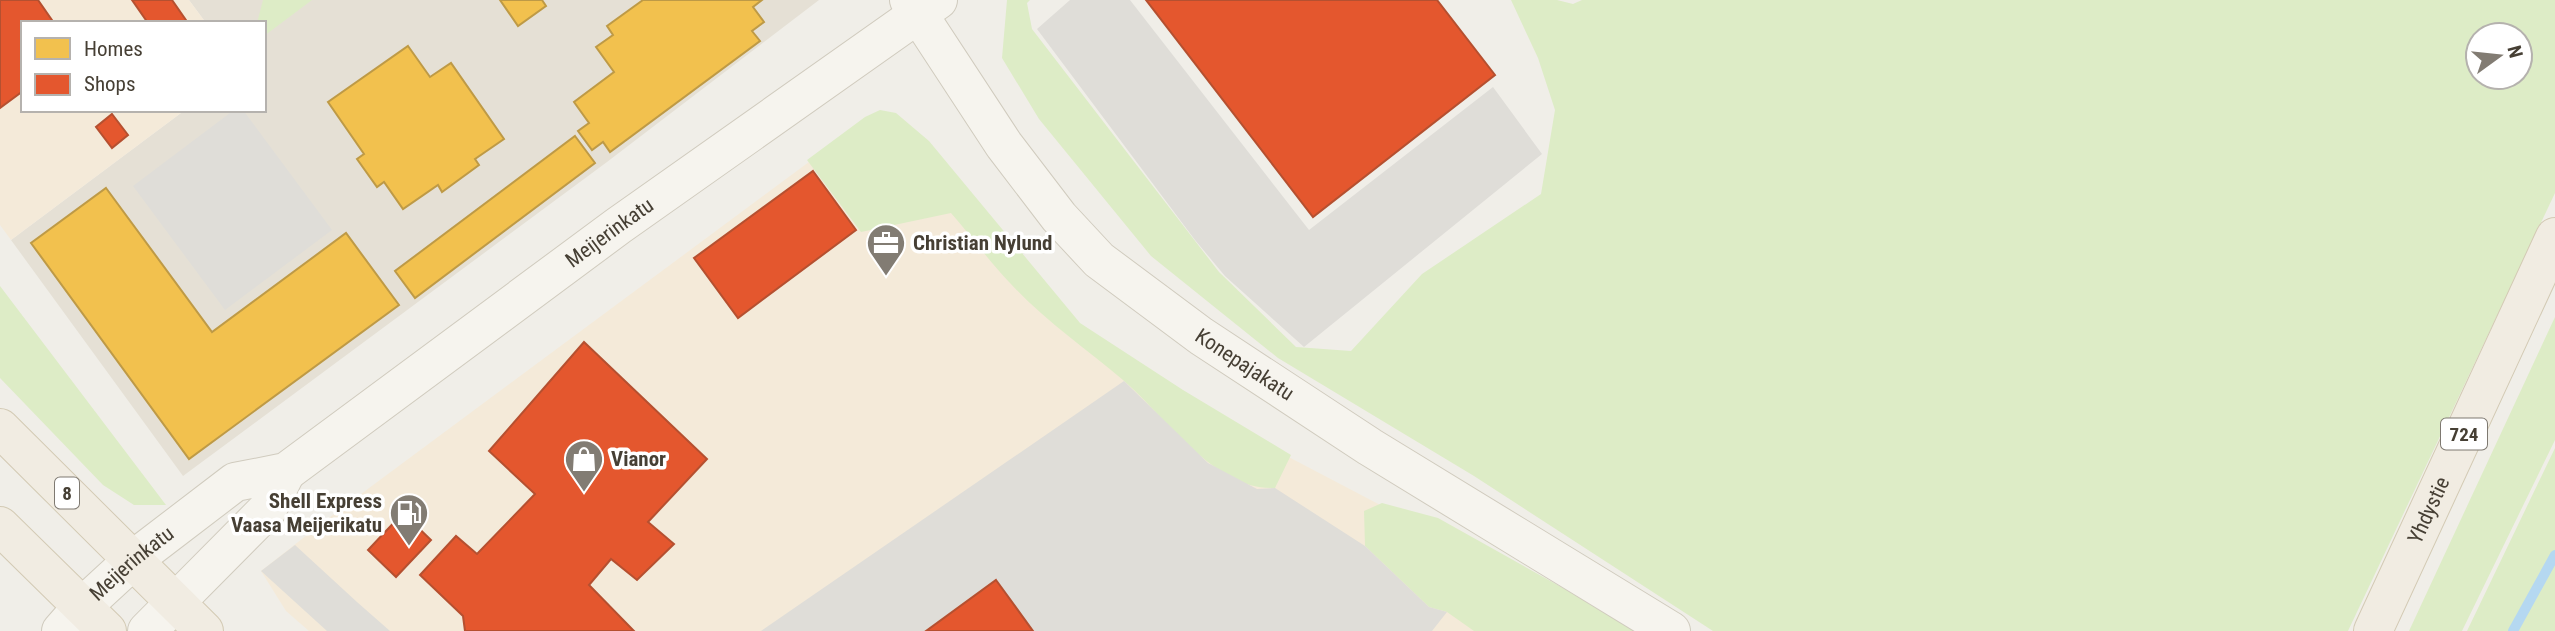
<svg xmlns="http://www.w3.org/2000/svg" width="2555" height="631" font-family="'Roboto Condensed',sans-serif">
	<style>
		.residential { fill: #e5e0d5 }
		.commercial { fill: #f4ead9 }
		.green { fill: #ddecc6; fill-rule: evenodd }
		.parking { fill: #dfddd8 }
		.homes { fill: #f2c14e; stroke: #be9a46; stroke-width: 2 }
		.shops { fill: #e4572e; stroke: #b55030; stroke-width: 2 }
		.lines { fill: none; stroke-linecap: round; stroke-linejoin: round }
		.stream { stroke: #b5d8f1; stroke-width: 10 }
		.secondary-casing { stroke: #d0cbbe; stroke-width: 40 }
		.primary-casing { stroke: #d3cab4; stroke-width: 40 }
		.secondary { stroke: #f6f4ee; stroke-width: 38 }
		.primary { stroke: #f1ece2; stroke-width: 38 }
		.labels { text-anchor: middle; stroke-width: 7; stroke-linejoin: round; paint-order: stroke }
		.shield { fill: #fff; stroke: #7e7971; stroke-width: 2 }
		.shield-label { font-size: 19px; font-weight: bold; fill: #463f34 }
		.street-label { font-size: 21px; fill: #463f34; stroke: #fff }
		.poi-label { font-size: 21px; font-weight: bold; fill: #463f34; stroke: #fff; text-anchor: start }
	</style>
	<rect width="100%" height="100%" fill="#f0eee8"/>
	<path class="residential" d="M189,0H819L607,162L183,476L11,240L185,110H264V23H206Z"/>
	<path class="commercial" d="M0,0H189L206,23H23V110H185L11,240L0,225Z
		M867,119L1075,327L1281,453L1552,595L1529,631H309L286,611L261,571L330,517Z"/>
	<path class="green" d="M263,0H312L264,36V23H257Z
		M1007,0H1030L1027,3L1032,29L1219,272L1296,347L1351,351L1422,274L1541,194L1555,110L1538,58L1511,0H1557L1573,4L1582,0H2555V193L2348,631H1713L1474,476L1278,358L1151,256L1039,119L1002,58ZM2478,35H2520V77H2478Z
		M880,110L896,113L929,141L1080,323L1183,390L1291,455L1275,488C1215,491 1165,416 1123,380C1085,348 1044,320 1010,283C989,261 971,236 951,213L861,232L807,160L865,117Z
		M0,286L166,505H134L103,485L0,378Z
		M2555,317V440L2462,631H2409Z
		M2555,448V631H2467Z
		M1382,503L1438,518L1563,588L1634,631H1474L1447,612L1429,607L1365,546L1364,511Z"/>
	<path class="parking" d="M1070,0H1130L1309,230L1493,87L1542,154L1304,347L1225,276L1195,240L1037,29Z
		M234,110H243L332,230L225,310L133,186Z
		M1124,381L1208,463L1257,489L1275,488L1365,546L1429,607L1447,612L1432,631H761Z
		M295,545L357,602L390,631H327L261,571Z"/>
	<path class="homes" d="M500,0H542L546,6L518,26Z
		M643,0H762L753,7L764,22L752,31L760,41L610,152L603,142L592,150L578,131L589,123L574,102L614,72L596,47L613,35L607,26Z
		M408,46L430,77L451,63L504,139L475,159L479,165L442,192L438,185L403,209L384,182L377,187L357,159L364,154L328,102Z
		M575,136L595,163L415,298L395,271Z
		M106,188L212,332L346,233L399,305L189,459L31,243Z"/>
	<path class="shops" d="M0,0H38L54,23H23V91L0,108Z
		M132,0H172L188,23H148Z
		M1146,0H1437L1495,75L1313,217Z
		M112,114L128,135L112,148L96,127Z
		M813,171L856,230L738,318L694,258Z
		M584,342L707,459L648,522L674,544L637,580L611,559L589,585L634,631H465L463,616L420,575L456,536L477,554L535,494L489,451Z
		M403,513L431,540L396,577L368,550Z
		M996,580L1033,631H926Z"/>
	<g class="lines">
		<path class="stream" d="M2513,631L2555,555"/>
		<g class="secondary-casing">
			<g id="secondary">
				<path id="s1" d="M909,0L1004,145L1059,217L1099,260L1201,336L1370,447L1671,631"/>
				<path id="s2" d="M61,631L82,607L133,560L235,482L286,472L618,226L938,0"/>
				<path d="M147,631L267,510L286,472"/>
			</g>
		</g>
		<g class="primary-casing">
			<g id="primary">
				<path d="M0,428L204,631"/>
				<path d="M0,526L107,631"/>
				<path id="s3" d="M2373,631L2555,237"/>
			</g>
		</g>
		<use href="#secondary" class="secondary"/>
		<use href="#primary" class="primary"/>
	</g>
	<defs>
		<g id="office-pin" transform="scale(2.0125)"><path d="M0 17L-7.5 6A9.5 9.5 0 1 1 7.5 6Z" fill="#827c73" stroke="#fff"/><path d="M-6-3h4V-5.5h4V-3h4V5H-6ZM-1-4.5V-3h2v-1.5ZM-6 0V1H6V0Z" fill="#fff"/></g>
		<g id="shop-pin" transform="scale(2.0125)"><path d="M0 17L-7.5 6A9.5 9.5 0 1 1 7.5 6Z" fill="#827c73" stroke="#fff"/><path d="M-5-2.5h2.3a2.7 3.5 0 0 1 5.4 0H5L5.5 6h-11ZM-1.5-2.5h3a1.5 2.3 0 0 0-3 0Z" fill="#fff"/></g>
		<g id="fuel-pin" transform="scale(2.0125)"><path d="M0 17L-7.5 6A9.5 9.5 0 1 1 7.5 6Z" fill="#827c73" stroke="#fff"/><path d="M-5.5-6h7V0h2V4h1.3V-2.5L3-4.5l.8-.8L6-3V5H2.5V1h-1V6h-7ZM-4.2-4.7v3.2H.2V-4.7Z" fill="#fff"/></g>
	</defs>
	<g fill-rule="evenodd">
		<use href="#office-pin" x="886" y="243"/>
		<use href="#shop-pin" x="584" y="459"/>
		<use href="#fuel-pin" x="409" y="513"/>
	</g>
	<g class="labels">
		<g class="shield">
			<rect x="2441" y="418.5" width="46" height="31" rx="5"/>
			<rect x="55" y="477.5" width="24" height="31" rx="5"/>
		</g>
		<g class="shield-label">
			<text x="2464" y="441">724</text>
			<text x="67" y="500">8</text>
		</g>
		<g class="street-label">
			<text dy="7" stroke="none"><textPath href="#s2" startOffset="684">Meijerinkatu</textPath></text>
			<text dy="7" stroke="none"><textPath href="#s1" startOffset="502">Konepajakatu</textPath></text>
			<text dy="7" stroke="none"><textPath href="#s3" startOffset="133">Yhdystie</textPath></text>
			<text dy="7" stroke="none"><textPath href="#s2" startOffset="98">Meijerinkatu</textPath></text>
		</g>
		<g class="poi-label">
			<text x="913" y="250">Christian Nylund</text>
			<text x="611" y="466">Vianor</text>
			<text x="382" y="508" text-anchor="end">Shell Express<tspan x="382" dy="24">Vaasa Meijerikatu</tspan></text>
		</g>
	</g>
	<rect x="21" y="21" width="245" height="91" fill="#ffffff" stroke="#b5b2ae" stroke-width="2"/>
	<rect x="35" y="38" width="35" height="21" fill="#f2c14e" stroke="#b5b2ae" stroke-width="2"/>
	<text x="84" y="56" font-size="21" fill="#463f34">Homes</text>
	<rect x="35" y="74" width="35" height="21" fill="#e4572e" stroke="#b5b2ae" stroke-width="2"/>
	<text x="84" y="91" font-size="21" fill="#463f34">Shops</text>
	<g transform="translate(2499 56) rotate(75)"><circle r="33" fill="#ffffff" stroke="#b5b2ae" stroke-width="2"/>
	<path d="M0-5L12 26L0 18L-12 26Z" fill="#827c73"/>
	<text y="-10" font-size="19" font-weight="bold" text-anchor="middle" fill="#463f34">N</text>
	</g>
</svg>
